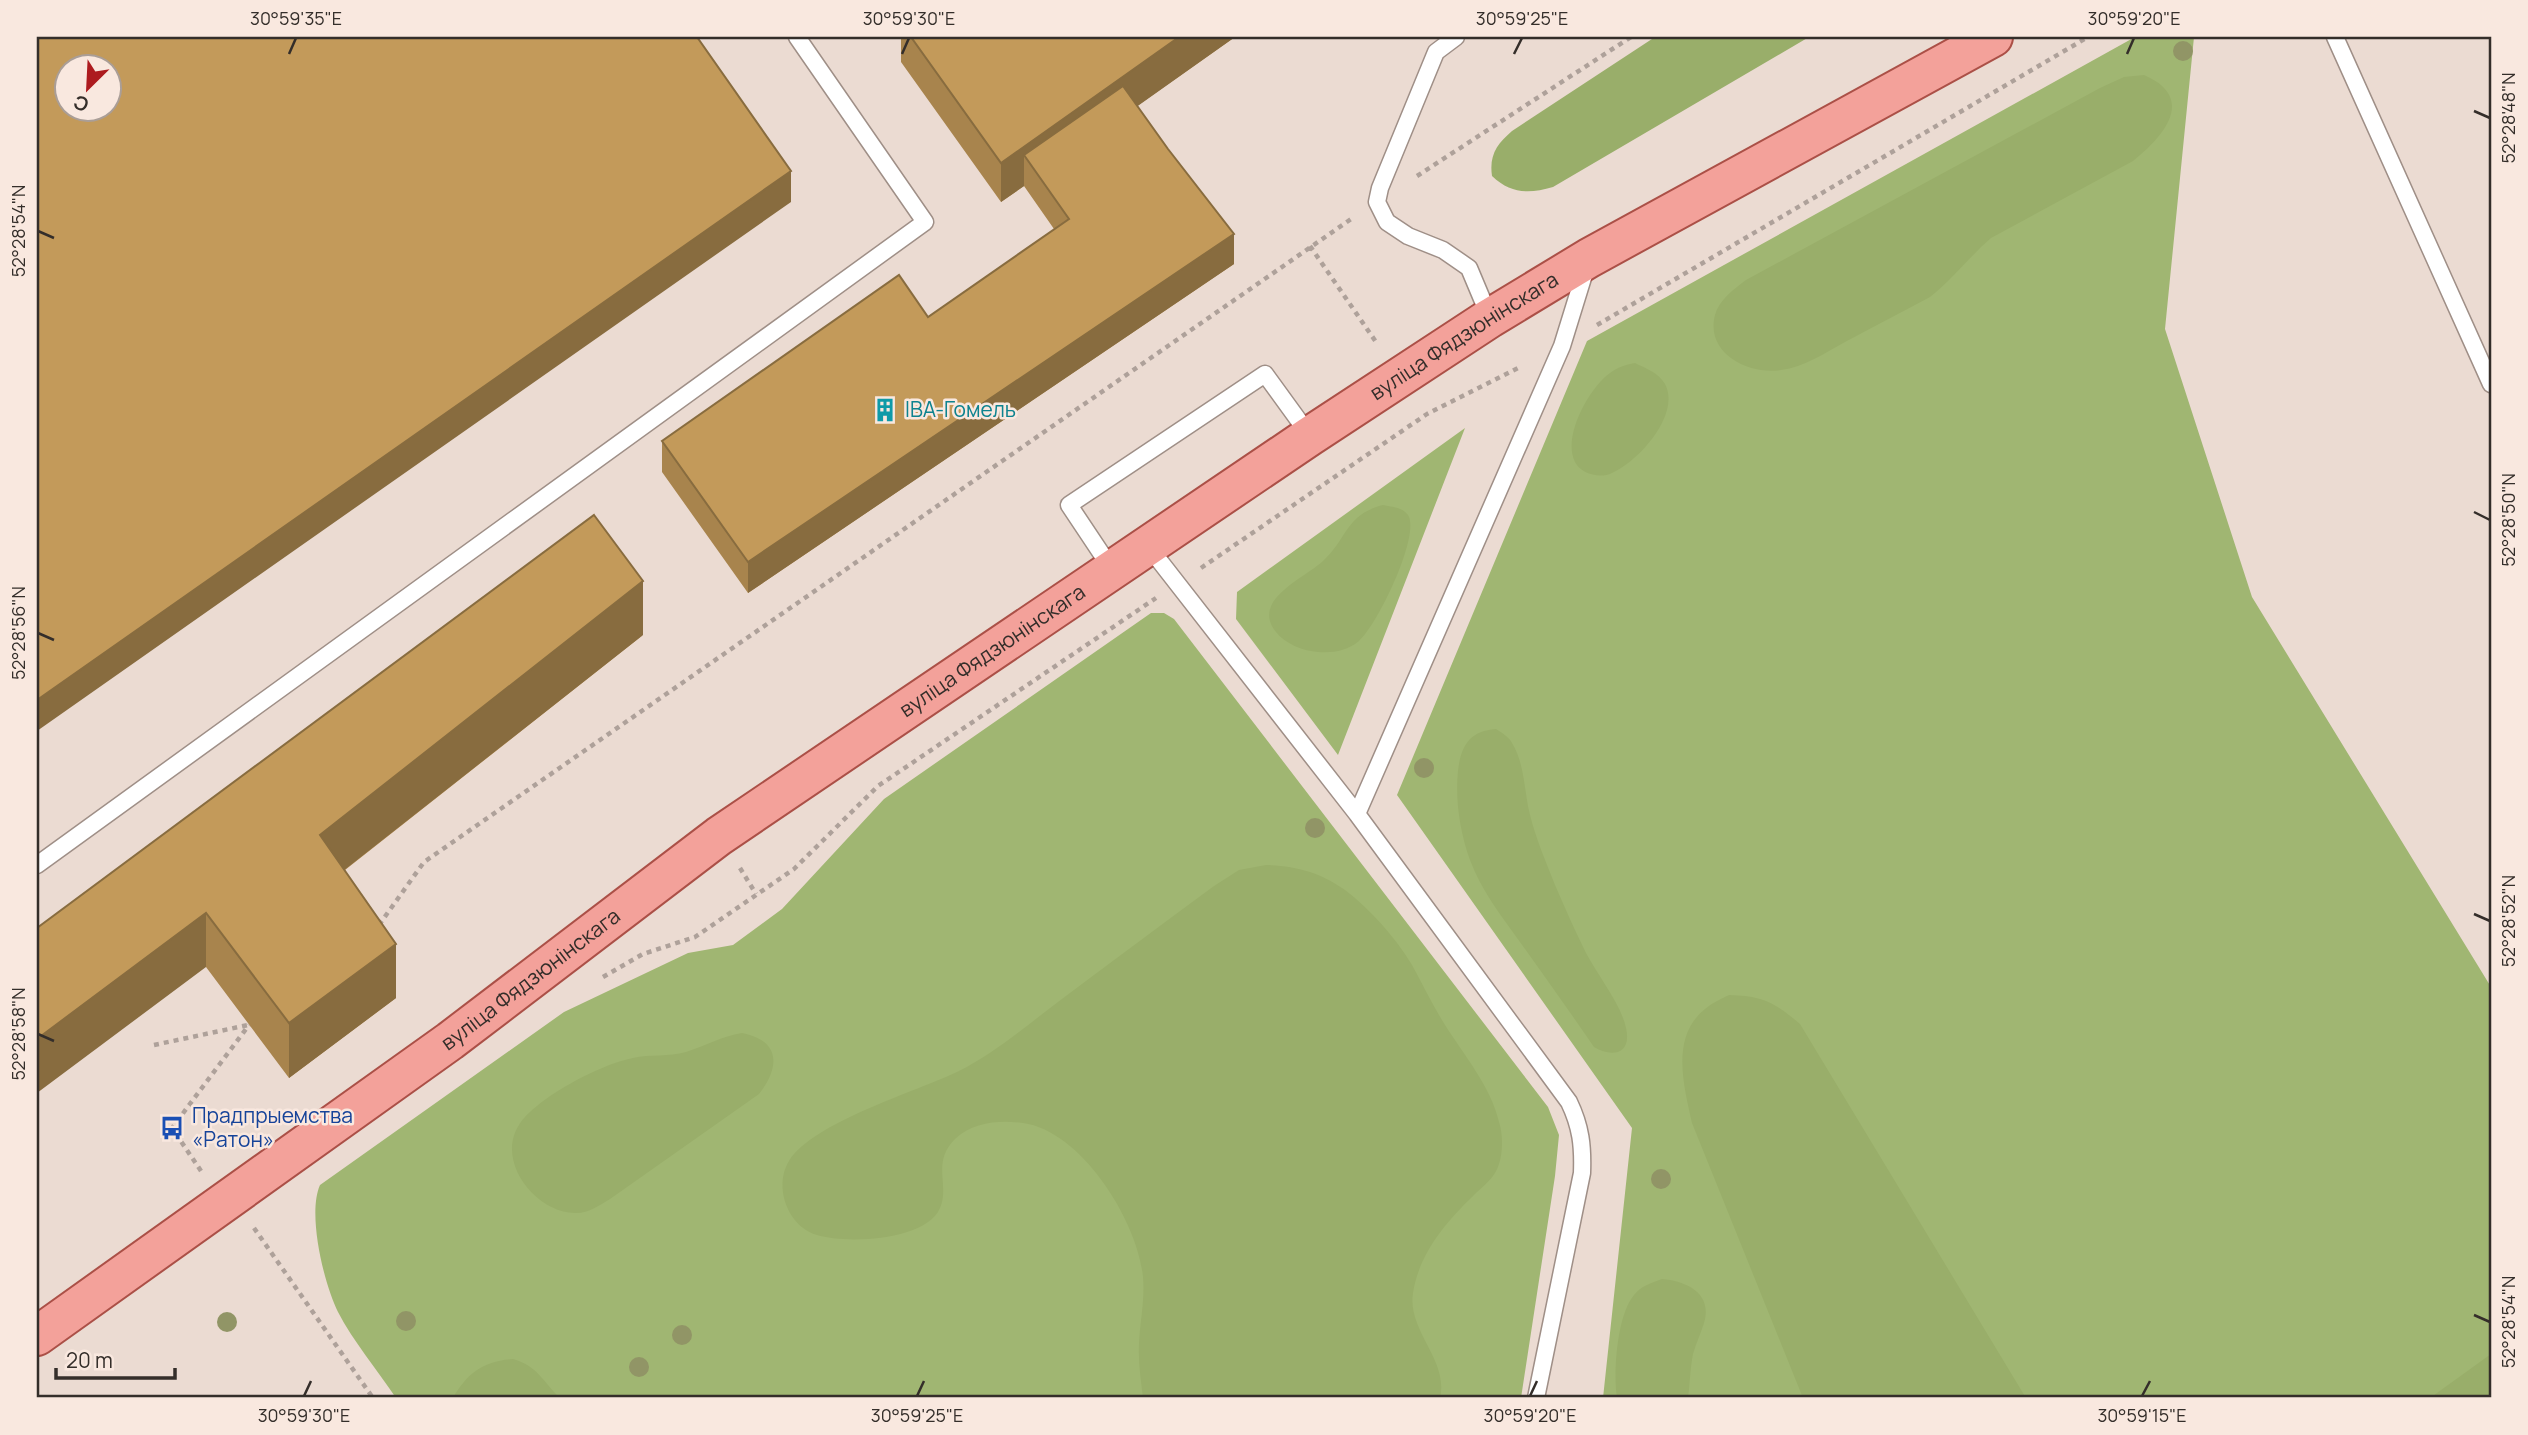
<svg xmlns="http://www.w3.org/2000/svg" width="2528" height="1435" font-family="Manrope,sans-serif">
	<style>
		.green { fill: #a0b672 }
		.forest { fill: #99ae6a }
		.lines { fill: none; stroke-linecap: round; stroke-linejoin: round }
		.service-casing { stroke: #9f8f87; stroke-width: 19 }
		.primary-casing { stroke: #ab5047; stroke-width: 42 }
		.path { stroke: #aea19a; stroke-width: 4.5; stroke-dasharray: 5 5; stroke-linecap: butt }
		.service { stroke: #fff; stroke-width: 16 }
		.primary { stroke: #f3a19a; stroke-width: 38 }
		.tree { fill: #919566 }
		.wall { fill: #a8844d }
		.shaded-wall { fill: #886c3f }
		.building { fill: #c39a5a; stroke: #886c3f; stroke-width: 2; fill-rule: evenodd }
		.ticks { fill: none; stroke: #342e2a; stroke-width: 2.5 }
		.labels { text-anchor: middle; stroke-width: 5; stroke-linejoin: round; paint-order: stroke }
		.street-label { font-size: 21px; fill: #342e2a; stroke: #f9e8df }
		.culture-label { font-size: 21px; fill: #0d838f; stroke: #f9e8df; text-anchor: start }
		.transit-label { font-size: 21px; fill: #164399; stroke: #f9e8df; text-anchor: start }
		.neatline { fill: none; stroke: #342e2a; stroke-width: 2.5 }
		.ticks-label { font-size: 18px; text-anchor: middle; fill: #342e2a }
	</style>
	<rect width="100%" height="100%" fill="#ebdbd2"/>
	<path class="green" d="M2135,37H2194L2165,329L2252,597L2491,987V1398H1603L1632,1128L1397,795L1587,341Z
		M1465,428L1338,755L1236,619L1237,592Z
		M1151,613H1164L1174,619L1548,1107L1559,1135L1555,1176L1521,1398H396C378,1371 353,1341 338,1312C324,1284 307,1214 320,1185L564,1012L688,953L733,945L782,909L884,799Z"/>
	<path class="forest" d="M1655,37H1809L1553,187C1529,194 1511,194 1492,176C1489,155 1497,144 1512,131Z
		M2144,75C2197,98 2164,136 2133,161L1991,238C1969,257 1953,279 1930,297C1902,312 1873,327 1845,342C1825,353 1804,367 1781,370C1748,375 1705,353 1715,315C1719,300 1734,289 1746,280L2100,88L2124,77Z
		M1635,363C1645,368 1659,373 1665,384C1681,414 1639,461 1612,473C1600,479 1581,474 1575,462C1562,437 1589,388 1610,373C1618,367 1625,365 1635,363Z
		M1383,505C1392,507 1402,507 1408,515C1421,535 1377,626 1359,641C1347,651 1333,653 1318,652C1304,651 1285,644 1276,632C1250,600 1305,578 1323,561C1348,538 1345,515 1383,505Z
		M1496,729C1502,733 1509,737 1512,743C1525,764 1524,792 1530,815C1536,839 1546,862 1555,885C1565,908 1575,931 1586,953C1598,976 1621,1004 1626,1028C1632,1054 1612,1058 1594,1047C1570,1012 1545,977 1520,942C1502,917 1481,890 1470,860C1460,832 1455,800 1458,771C1461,745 1470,731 1496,729Z
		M1266,865C1296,866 1320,872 1345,890C1370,909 1396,938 1412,965C1423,985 1433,1006 1445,1025C1464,1055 1491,1087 1499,1122C1503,1134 1503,1152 1499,1164C1495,1178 1483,1186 1473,1196C1445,1223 1419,1254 1413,1293C1407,1331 1449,1360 1440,1398H1143C1141,1380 1138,1363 1139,1344C1140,1322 1145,1300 1143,1277C1138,1222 1082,1131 1023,1123C1000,1120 973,1122 955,1139C931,1163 950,1185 940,1208C926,1241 846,1244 817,1235C788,1227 773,1187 789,1161C813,1122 916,1092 959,1071C995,1053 1026,1026 1058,1002C1110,963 1162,924 1214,886L1239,870Z
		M1729,995C1763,996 1774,1002 1800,1024L2026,1398H1803L1692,1123C1684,1086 1670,1037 1705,1009C1712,1003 1721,999 1729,995Z
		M742,1033C781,1041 780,1067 759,1094L610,1199C600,1205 589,1213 576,1213C537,1214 495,1162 519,1125C536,1098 601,1064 633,1058C650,1054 669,1057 686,1052C705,1046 722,1036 742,1033Z
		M1662,1279C1686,1281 1713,1293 1704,1323C1701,1333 1696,1343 1693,1354C1690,1369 1690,1384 1688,1398H1617C1613,1373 1617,1315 1634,1295C1641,1286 1651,1283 1662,1279Z
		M2491,1354V1398H2430Z
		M513,1359C539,1367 542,1381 560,1398H453C467,1373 484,1361 513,1359Z"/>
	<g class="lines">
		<g class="service-casing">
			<path id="service" d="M1456,37L1436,52L1380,188L1377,202L1387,222L1408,236L1443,250L1469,268L1490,318
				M2335,37L2491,384
				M1148,546L1357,814L1569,1102C1581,1127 1583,1146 1582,1173L1536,1398
				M1113,571L1069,505L1265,374L1310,436
				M1357,814L1562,346L1587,265
				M37,865L925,222L797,37"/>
		</g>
		<g class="primary-casing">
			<g id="primary">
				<path id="s1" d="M37,1336L450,1041L719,836L1310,436L1490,318L1589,258L1993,37"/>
			</g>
		</g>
		<path class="path" d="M1417,176L1631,37
			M1310,246L1376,342
			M1597,325L2088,37
			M1201,568L1427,414L1522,366
			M740,868L756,894
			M379,925L424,862L1354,217
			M603,977L643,954L695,937L794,869L878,786L1156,598
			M154,1045L248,1025
			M201,1171L172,1128L249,1025
			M254,1228L373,1398"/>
		<use href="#service" class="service"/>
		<use href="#primary" class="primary"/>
	</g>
	<g class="tree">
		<circle cx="2183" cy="51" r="10"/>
		<circle cx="1424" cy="768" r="10"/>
		<circle cx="1315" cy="828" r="10"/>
		<circle cx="1661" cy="1179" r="10"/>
		<circle cx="406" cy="1321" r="10"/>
		<circle cx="227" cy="1322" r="10"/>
		<circle cx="682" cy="1335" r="10"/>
		<circle cx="639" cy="1367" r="10"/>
	</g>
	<path class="wall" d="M901,37H1235L1137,106L1234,264L748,593L662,472V441L928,317L1054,229L1024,186L1001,202L901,62Z
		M643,635L345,870L396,998L289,1078L206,967L37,928Z"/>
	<path class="shaded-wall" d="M1179,37H1235L1039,176L1024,155V186L1001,202V163Z
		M791,171V202L37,731V700Z
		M1234,234V264L748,593V562Z
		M643,581V635L320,889V835Z
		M206,913V967L37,1093V1039Z
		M396,944V998L289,1078V1023Z"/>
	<path class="building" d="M37,37H697L791,171L37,700ZM66,66H108V108H66Z
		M911,37H1179L1001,163Z
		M1123,86L1168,149L1234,234L748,562L662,441L899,275L928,317L1069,219L1024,155Z
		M594,515L643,581L320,835L396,944L289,1023L206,913L37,1039V928Z"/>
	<path class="ticks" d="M289,54L296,38M902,54L909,38M1514,54L1522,38M2127,54L2134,38M2474,111L2490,118M38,231L54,238M2474,512L2490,520M38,633L54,640M2474,914L2490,921M38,1034L54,1041M2474,1315L2490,1322M304,1396L311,1381M917,1396L924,1381M1530,1396L1537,1381M2142,1396L2150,1381"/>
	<defs>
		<g id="building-bare" transform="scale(1.89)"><path d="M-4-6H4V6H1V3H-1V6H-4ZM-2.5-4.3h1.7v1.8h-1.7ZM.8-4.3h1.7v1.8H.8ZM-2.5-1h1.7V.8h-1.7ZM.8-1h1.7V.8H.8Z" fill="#0f9aa8" stroke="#f9e8df" stroke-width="2.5" paint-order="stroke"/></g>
		<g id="bus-bare" transform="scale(1.89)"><path d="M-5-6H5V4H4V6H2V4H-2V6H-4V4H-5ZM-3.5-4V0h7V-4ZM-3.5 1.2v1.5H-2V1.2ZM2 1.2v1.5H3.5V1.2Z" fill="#1a4fb4" stroke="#f9e8df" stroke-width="2.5" paint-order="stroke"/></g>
	</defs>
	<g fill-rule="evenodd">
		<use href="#building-bare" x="885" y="410"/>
		<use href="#bus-bare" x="172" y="1128"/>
	</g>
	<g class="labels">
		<g class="street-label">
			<text dy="7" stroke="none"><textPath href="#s1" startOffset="1743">вуліца Фядзюнінскага</textPath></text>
			<text dy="7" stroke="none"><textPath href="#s1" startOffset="1176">вуліца Фядзюнінскага</textPath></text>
			<text dy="7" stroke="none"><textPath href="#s1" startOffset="609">вуліца Фядзюнінскага</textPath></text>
		</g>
		<g class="culture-label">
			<text x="905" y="417">IBA-Гомель</text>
		</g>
		<g class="transit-label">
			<text x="192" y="1123">Прадпрыемства<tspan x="192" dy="24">«Ратон»</tspan></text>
		</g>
	</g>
	<rect width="2528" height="1435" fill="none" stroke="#f9e8df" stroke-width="77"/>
	<g transform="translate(88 88) rotate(204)"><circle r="33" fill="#f9e8df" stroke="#aa9e97" stroke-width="2"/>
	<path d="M0-5L12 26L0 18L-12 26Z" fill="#ad1b1f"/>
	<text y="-10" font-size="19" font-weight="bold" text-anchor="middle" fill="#342e2a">С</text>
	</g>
	<path d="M56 1368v10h119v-10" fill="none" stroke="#342e2a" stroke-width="3.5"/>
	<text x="66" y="1368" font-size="21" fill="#342e2a" stroke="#f9e8df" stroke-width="5" paint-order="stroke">20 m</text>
	<rect x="38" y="38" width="2452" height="1358" class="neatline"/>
	<g class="ticks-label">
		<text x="296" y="25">30°59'35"E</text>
		<text x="909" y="25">30°59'30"E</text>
		<text x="1522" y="25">30°59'25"E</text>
		<text x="2134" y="25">30°59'20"E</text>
		<text transform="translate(2509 118) rotate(-90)" y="6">52°28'48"N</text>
		<text transform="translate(19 231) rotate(-90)" y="6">52°28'54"N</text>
		<text transform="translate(2509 520) rotate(-90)" y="6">52°28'50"N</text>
		<text transform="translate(19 633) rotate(-90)" y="6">52°28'56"N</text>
		<text transform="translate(2509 921) rotate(-90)" y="6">52°28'52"N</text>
		<text transform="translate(19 1034) rotate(-90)" y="6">52°28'58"N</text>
		<text transform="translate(2509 1322) rotate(-90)" y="6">52°28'54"N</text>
		<text x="304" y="1422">30°59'30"E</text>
		<text x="917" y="1422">30°59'25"E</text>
		<text x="1530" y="1422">30°59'20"E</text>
		<text x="2142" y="1422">30°59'15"E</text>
	</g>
</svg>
